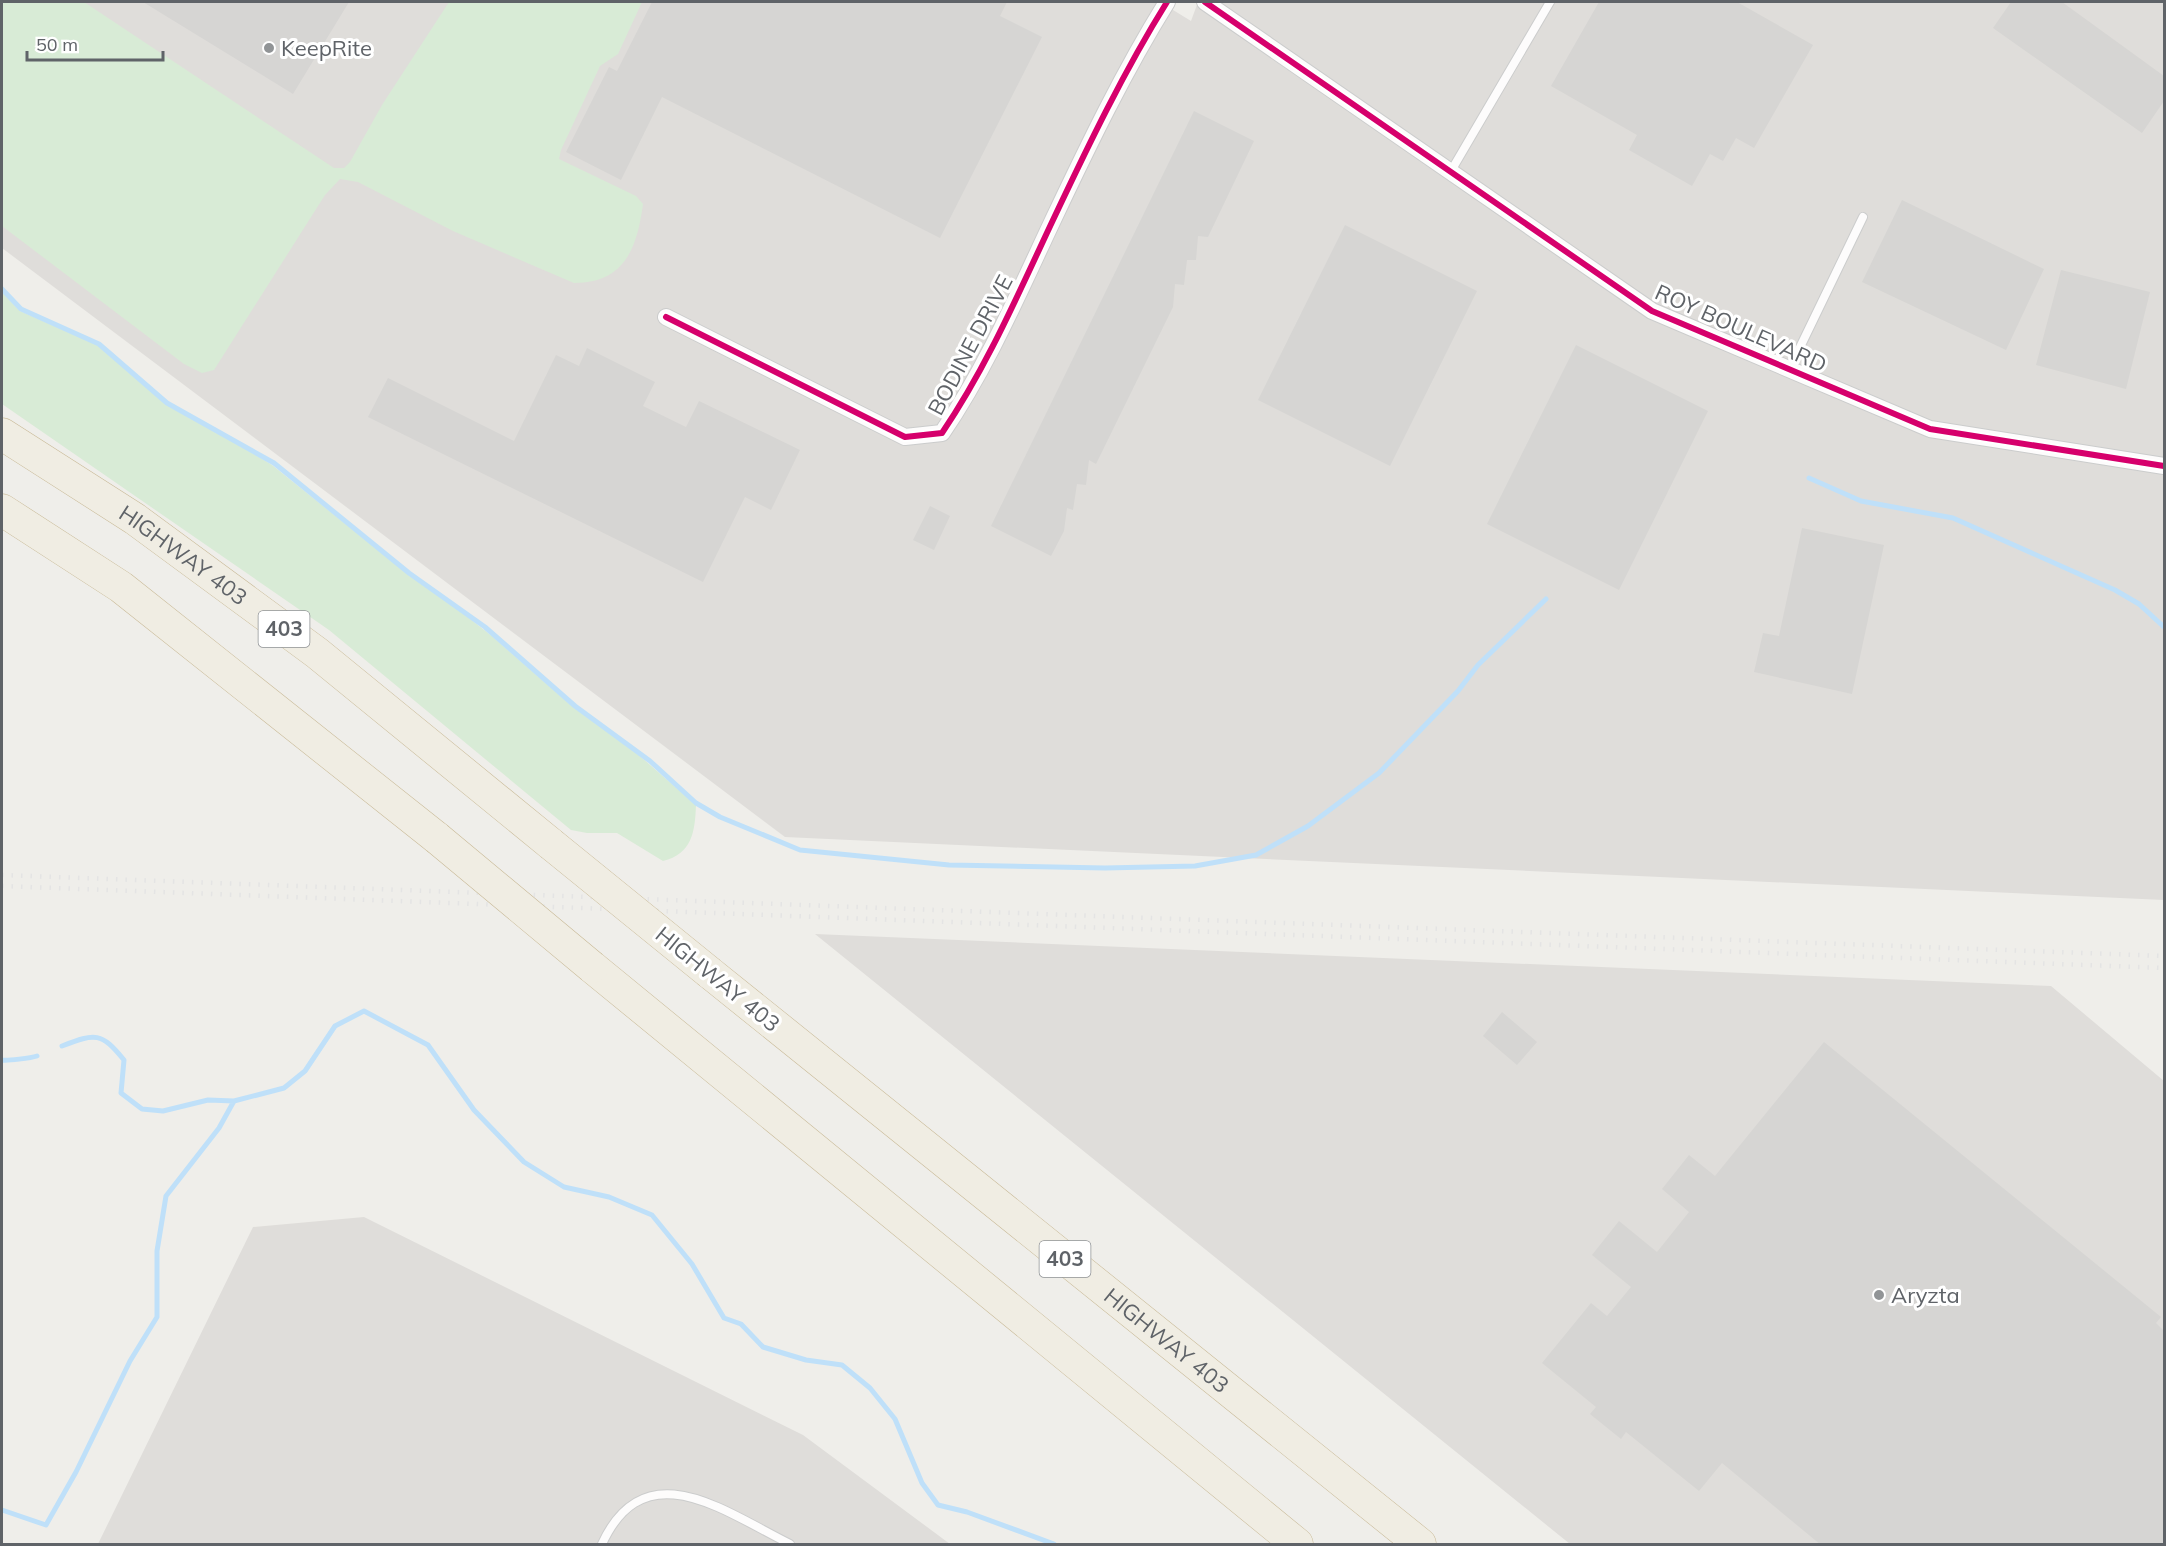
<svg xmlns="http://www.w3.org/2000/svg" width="2166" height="1546" font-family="Mulish,sans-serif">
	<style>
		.industrial { fill: #dfddda }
		.green { fill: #d8ebd6 }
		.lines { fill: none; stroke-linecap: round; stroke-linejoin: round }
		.stream { stroke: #bfe0f9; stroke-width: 5 }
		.building { fill: #d6d5d3 }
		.service-casing { stroke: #cbcccc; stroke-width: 10 }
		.minor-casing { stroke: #cbcccc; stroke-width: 18 }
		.motorway-casing { stroke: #c8b996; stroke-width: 33 }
		.service { stroke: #fdfcfc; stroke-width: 8 }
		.minor { stroke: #fdfcfc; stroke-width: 16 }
		.motorway { stroke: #f0ede3; stroke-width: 32 }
		.rail { stroke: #e4e4e4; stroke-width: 4.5; stroke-dasharray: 1.5 8; stroke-linecap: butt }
		.motorway-bridge-casing { stroke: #c8b996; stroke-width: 33; stroke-linecap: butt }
		.motorway-bridge { stroke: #f0ede3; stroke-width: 32 }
		.cycleway-casing { stroke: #fff; stroke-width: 10 }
		.cycleway { stroke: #d6006c; stroke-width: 6 }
		.poi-dot { fill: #919496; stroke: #fff; stroke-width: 2 }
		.labels { text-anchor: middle; stroke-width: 6; stroke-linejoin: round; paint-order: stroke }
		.shield { fill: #fff; stroke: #8f9295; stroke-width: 1.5 }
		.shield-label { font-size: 21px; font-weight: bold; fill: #5f6368 }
		.poi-label { font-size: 22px; fill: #5f6368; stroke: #fff; text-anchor: start }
		.street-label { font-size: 22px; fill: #5f6368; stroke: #fff }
	</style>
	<rect width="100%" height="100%" fill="#efeeea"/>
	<path class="industrial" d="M2,2H1160L1191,21L1198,2H2164V900L785,837L2,248Z
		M815,934L2051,986L2164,1081V1544H1570Z
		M364,1217L803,1435L950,1544H98L253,1227Z"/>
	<path class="green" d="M2,2H84L334,168H344L350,162L382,105L449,2H642L618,54L600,66L561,150L559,159L636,196L643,204C637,249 624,283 574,283L453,231L358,182L340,179L325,195L214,370L202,373L184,364L2,226Z
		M2,292L20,311L98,345L166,404L191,416L272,465L408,574L435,591L493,637L573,707L634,751L696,805C695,832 692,854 663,861L617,833H587L571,830L329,630L2,404Z"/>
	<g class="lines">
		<path class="stream" d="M2,289L21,309L99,344L167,403L274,463L409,573L485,627L575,706L650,761L696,803L720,817L800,850L949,865L1105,868L1195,866L1256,855L1308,826L1379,773L1458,691L1478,665L1546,599
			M1809,478L1861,501L1953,518L2115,590L2139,604L2164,627
			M62,1046C96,1033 101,1032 124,1060L121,1093L142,1109L163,1111L208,1100L234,1101L284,1088L305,1071L335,1026L364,1011L428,1045L474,1110L524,1162L564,1187L609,1197L652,1215L692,1264L724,1318L741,1324L763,1347L806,1360L842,1365L870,1388L895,1419L922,1483L938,1505L967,1512L1054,1544
			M2,1060C7,1061 31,1058 37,1056
			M2,1510L46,1525L76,1472L130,1361L157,1317V1251L166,1196L219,1128L234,1101"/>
	</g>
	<path class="building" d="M143,2H349L293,94Z
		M652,2H1007L1000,16L1042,37L940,238L662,97L621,180L566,152L609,67L617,71Z
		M1599,2H1737L1813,45L1754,148L1736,138L1723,161L1710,154L1692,186L1629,150L1637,135L1551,86Z
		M2011,2H2062L2164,76V101L2142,133L1993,28Z
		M1194,111L1254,141L1208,237L1198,236L1196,260H1187L1184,285L1175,284L1173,307L1096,464L1089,460L1086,485L1077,484L1073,510L1067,508L1064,531L1051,556L991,526Z
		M1902,200L2044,269L2006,350L1862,282Z
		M1345,225L1477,291L1390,466L1258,400Z
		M2061,270L2150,292L2126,389L2036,365Z
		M1576,345L1708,411L1619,590L1487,524Z
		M587,348L655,382L643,406L686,427L699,401L800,450L771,510L745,497L703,582L368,417L388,378L514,441L556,355L579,366Z
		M930,506L950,516L934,550L913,540Z
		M1802,528L1884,545L1852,694L1754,672L1763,633L1779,636Z
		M1502,1012L1537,1042L1517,1065L1483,1036Z
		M1824,1042L2161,1317L2156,1323L2164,1331V1545H1821L1722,1463L1699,1491L1626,1432L1621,1439L1590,1414L1596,1407L1542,1363L1591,1303L1607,1316L1631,1287L1592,1255L1619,1221L1657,1252L1689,1212L1662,1189L1689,1155L1715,1176Z"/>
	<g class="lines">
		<g class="service-casing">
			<path id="service" d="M1451,171L1550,2
				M1789,370L1863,217
				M602,1544C645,1450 725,1512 790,1544"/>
		</g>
		<g class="minor-casing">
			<path id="minor" d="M1205,2L1652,311L1930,429L2164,466
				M666,317L905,437L942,433C987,367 1019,292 1053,220C1088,146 1124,71 1167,2"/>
		</g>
		<g class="motorway-casing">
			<g id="motorway">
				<path id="s1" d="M2,434L135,519L317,653L551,844"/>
				<path d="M2,510L121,587L437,838"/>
				<path d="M592,967L1297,1544"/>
				<path id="s2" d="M710,973L1420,1544"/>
			</g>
		</g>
		<use href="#service" class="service"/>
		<use href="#minor" class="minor"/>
		<use href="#motorway" class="motorway"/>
		<path class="rail" d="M2,875L2164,956
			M2,886L2164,968"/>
		<g class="motorway-bridge-casing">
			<path id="motorway-bridge" d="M437,838L592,967
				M551,844L710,973"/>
		</g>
		<use href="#motorway-bridge" class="motorway-bridge"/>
		<g class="cycleway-casing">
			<path id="cycleway" d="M1205,2L1652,311L1930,429L2164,466
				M666,317L905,437L942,433C987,367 1019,292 1053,220C1088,146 1124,71 1167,2"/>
		</g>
		<use href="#cycleway" class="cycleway"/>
	</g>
	<g class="poi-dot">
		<circle cx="269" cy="48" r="6"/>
		<circle cx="1879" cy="1295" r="6"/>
	</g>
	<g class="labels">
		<g class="shield">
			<rect x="258.5" y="611" width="51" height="36" rx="4.5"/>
			<rect x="1039.5" y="1241" width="51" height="36" rx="4.5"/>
		</g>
		<g class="shield-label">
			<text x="284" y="636">403</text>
			<text x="1065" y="1266">403</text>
		</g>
		<g class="poi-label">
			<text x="281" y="56">KeepRite</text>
			<text x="1891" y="1303">Aryzta</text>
		</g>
		<g class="street-label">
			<text transform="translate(1741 328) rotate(24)" y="8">ROY BOULEVARD</text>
			<text transform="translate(970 345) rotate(-62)" y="8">BODINE DRIVE</text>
			<text dy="8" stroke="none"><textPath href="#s1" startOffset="218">HIGHWAY 403</textPath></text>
			<text transform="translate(718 979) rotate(39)" y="8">HIGHWAY 403</text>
			<text dy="8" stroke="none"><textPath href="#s2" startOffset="586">HIGHWAY 403</textPath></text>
		</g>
	</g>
	<rect width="2166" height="1546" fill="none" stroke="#5f6368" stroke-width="6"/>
	<path d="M27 51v9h136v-9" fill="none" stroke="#5f6368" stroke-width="3"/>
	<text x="36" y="51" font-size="18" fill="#5f6368" stroke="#ffffff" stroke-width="4.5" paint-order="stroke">50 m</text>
</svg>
